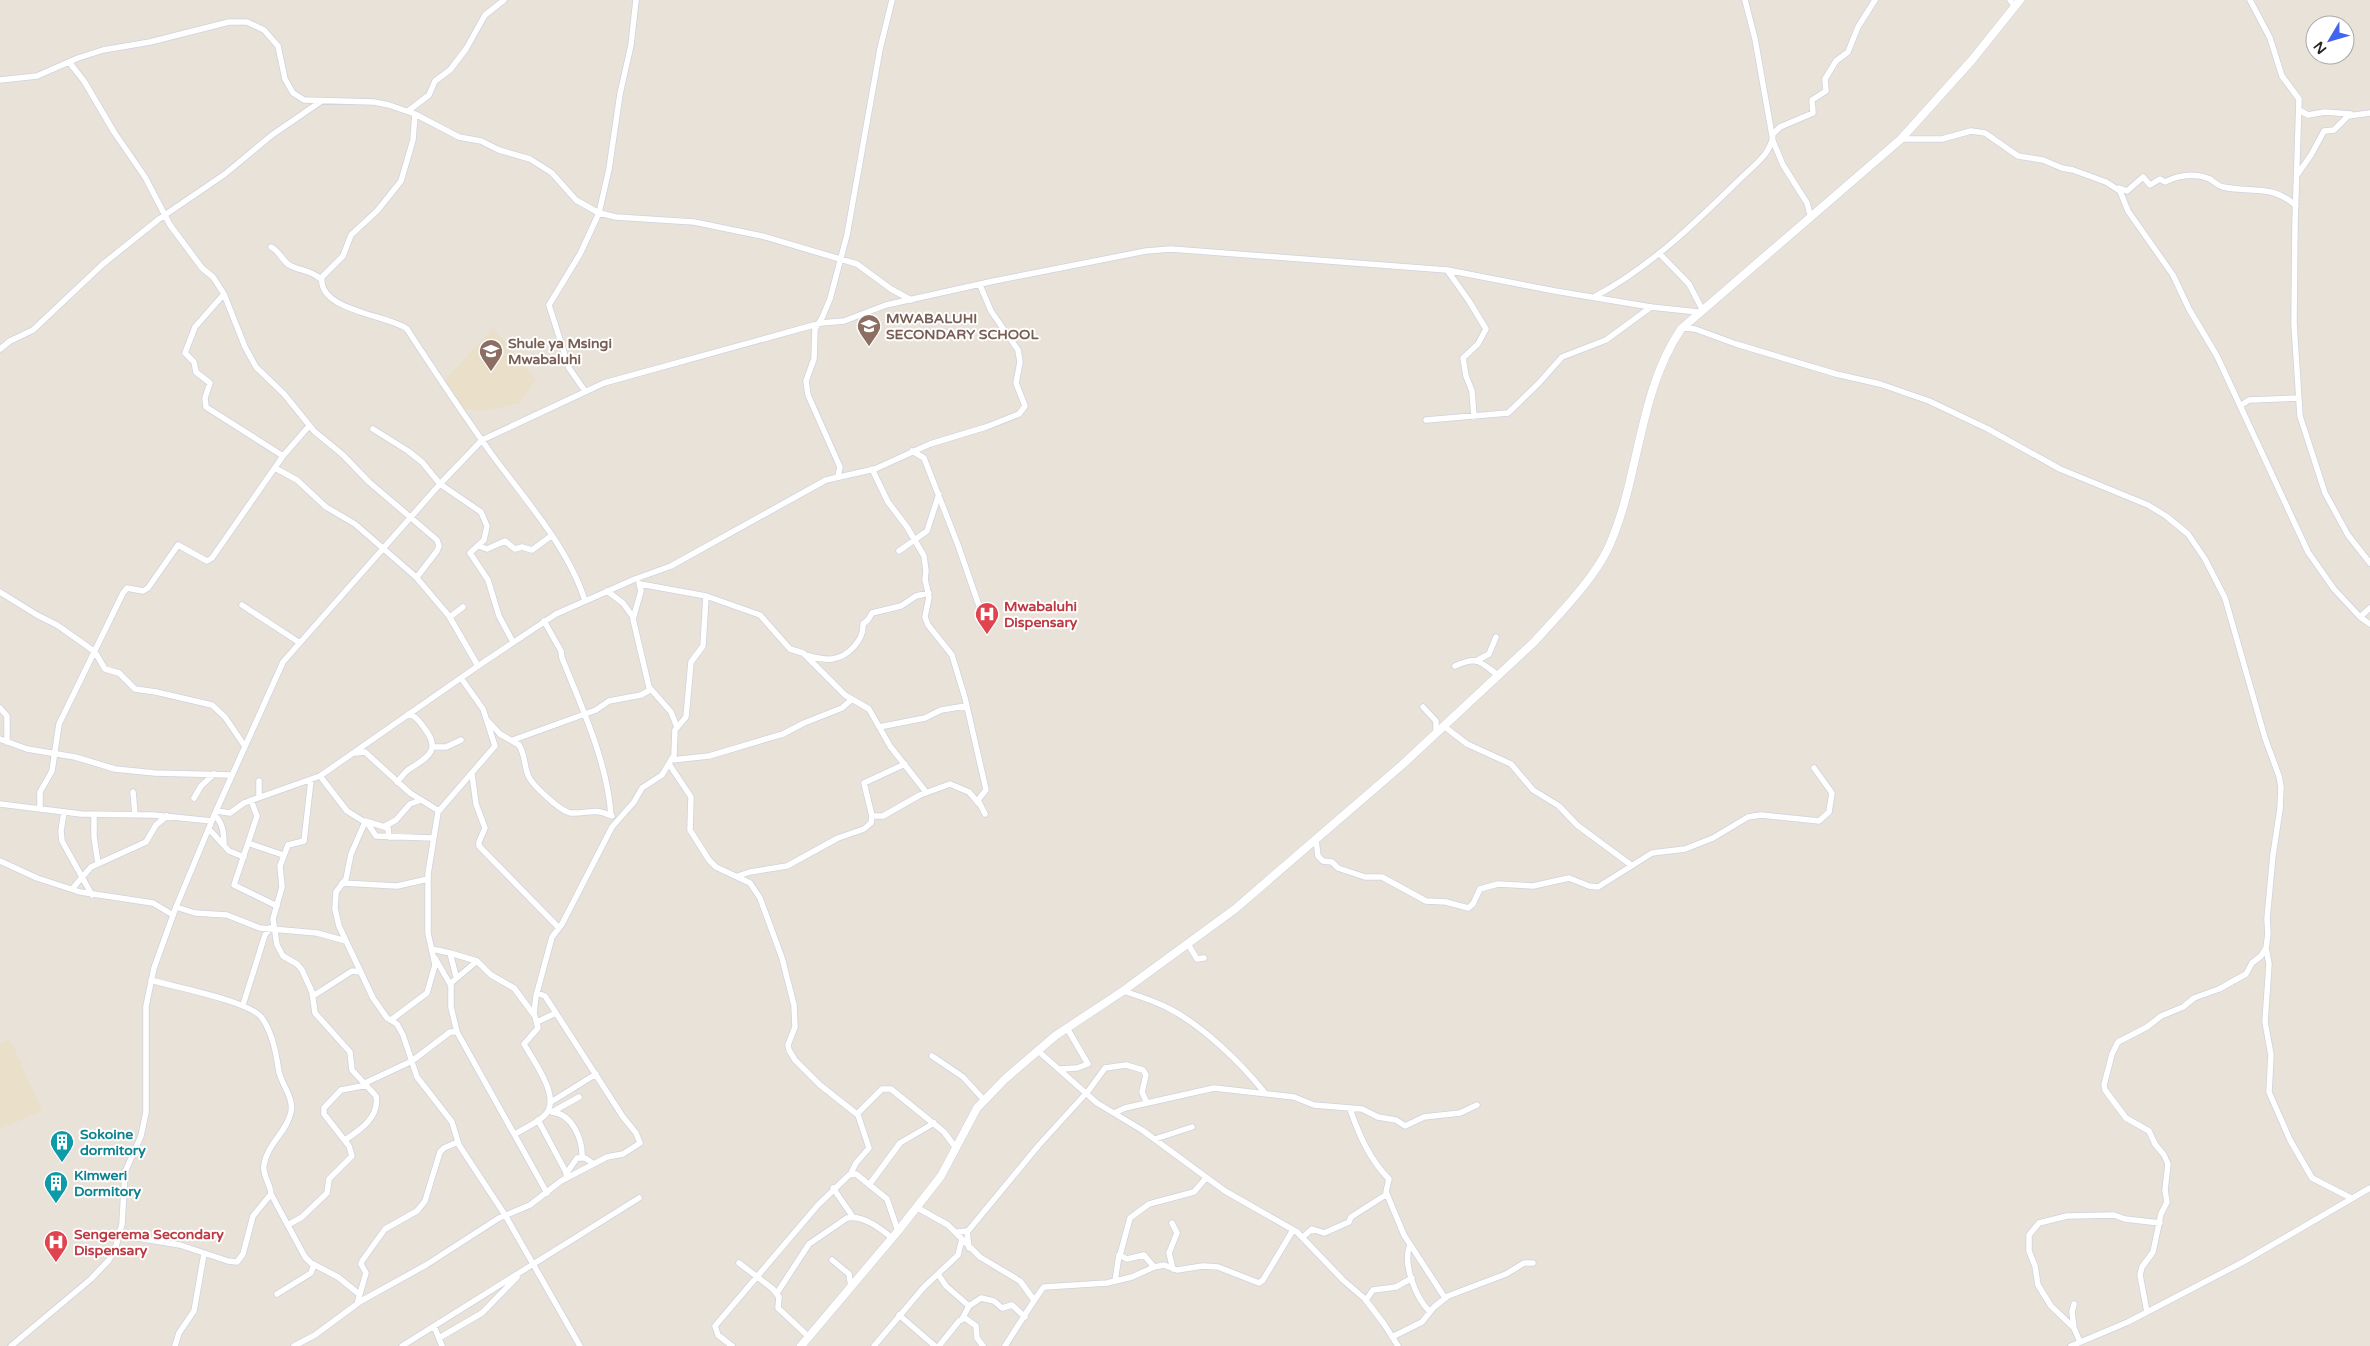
<svg xmlns="http://www.w3.org/2000/svg" width="2370" height="1346" font-family="'Varela Round',sans-serif">
	<style>
		.education { fill: #eadfc9 }
		.lines { fill: none; stroke-linecap: round; stroke-linejoin: round }
		.street-casing { stroke: #cfd2df; stroke-width: 7 }
		.secondary-casing { stroke: #cfd2df; stroke-width: 9 }
		.street { stroke: #fff; stroke-width: 5.5 }
		.secondary { stroke: #fff; stroke-width: 8 }
		.labels { text-anchor: middle; stroke-width: 4; stroke-linejoin: round; paint-order: stroke }
		.education-label { font-size: 14px; font-weight: bold; fill: #785e54; stroke: #fff; text-anchor: start }
		.health-label { font-size: 14px; font-weight: bold; fill: #be3a42; stroke: #fff; text-anchor: start }
		.culture-label { font-size: 14px; font-weight: bold; fill: #0d838f; stroke: #fff; text-anchor: start }
	</style>
	<rect width="100%" height="100%" fill="#e9e2d9"/>
	<path class="education" d="M493,328L536,379L520,403L483,411L459,408L444,381Z
		M10,1039L42,1111L0,1129V1044Z"/>
	<g class="lines">
		<g class="street-casing">
			<path id="street" d="M1745,0L1755,39L1773,141L1783,165L1807,203L1811,218
				M2010,0L2015,7
				M2250,0L2270,38L2282,76L2299,99L2295,223L2294,324L2300,416L2325,493L2348,535L2370,563
				M69,62L84,81L114,132L145,177L170,225L202,268L213,277L224,294L245,347L256,367L284,394L314,431L342,454L369,482L437,540L439,546L437,551L417,577
				M0,80L37,76L78,58L103,50L150,42L229,22H247L264,30L278,46L285,79L293,93L304,100L374,102L389,105L415,114L459,137L481,141L499,150L530,159L552,173L576,200L599,213L616,217L694,222L762,236L857,264L891,289L911,300
				M2299,110L2308,115L2325,112L2351,114
				M408,111L429,95L435,81L450,70L466,49L485,15L504,0
				M415,114L413,140L401,181L377,211L351,235L343,256L322,277C317,311 389,315 407,329C435,372 463,414 493,456C525,499 569,549 585,601
				M1901,139H1942L1971,131L1985,133L2018,156L2043,160L2062,168L2073,170L2106,182L2120,191L2128,211L2173,275L2189,309L2217,356L2308,552L2334,589L2360,617L2370,624
				M2297,175L2311,155L2324,131L2334,130L2348,116L2370,113
				M2119,188L2127,191L2143,177L2150,185L2160,179L2165,182C2179,175 2195,173 2210,179C2214,182 2218,186 2223,187C2252,193 2273,184 2296,206
				M271,247C280,251 283,263 291,266C304,272 308,269 321,279
				M1659,253L1689,284L1702,309
				M1447,270L1469,301L1486,329L1478,344L1463,358L1466,376L1472,391L1474,417
				M224,294L195,327L185,353L194,362L196,372L210,383L205,398L206,407L283,456
				M1594,297C1649,268 1694,224 1737,182C1750,168 1772,155 1773,134L1780,127L1813,113L1812,100L1826,91L1825,79L1836,61L1848,52L1858,27L1875,0
				M1683,328L1695,329L1736,344L1836,374L1880,384L1929,401L1988,429L2060,469L2148,505L2166,516L2188,534L2205,559L2225,598L2265,738L2279,776L2281,787L2280,809L2273,855L2267,919L2268,934L2266,948L2269,964L2265,1022L2271,1055L2269,1092L2290,1140L2312,1178L2351,1198
				M0,349L10,341L33,330L103,264L159,219L225,174L272,135L320,102
				M585,391L569,368L549,305L580,254L599,213L609,169L620,94L631,45L636,0
				M2240,406L2249,400L2298,398
				M1426,420L1508,413L1538,384L1562,357L1606,340L1651,307
				M373,429L408,451L422,462L440,484L481,512L487,526L484,540L470,553L488,580L499,616L513,642
				M912,451L924,458L958,545L986,626
				M275,468L297,480L326,507L355,524L416,577L449,616L478,666
				M872,469L888,502L907,527L924,556L926,571L925,579L929,597L925,617L928,625L952,655L965,698L985,785L986,790L978,800L985,814
				M838,476L840,467L808,395L806,381L814,359L815,329L822,318L830,299L847,235L880,49L892,0
				M479,546L487,549L505,541L515,549L522,547L532,550L551,536
				M899,551L927,531L939,494
				M639,583L641,591L633,619L649,687L671,712L677,727
				M640,584L706,596L760,615L790,649L803,653L845,695L869,709L890,746L926,792
				M607,591L623,603L633,617
				M0,592L37,615L57,625L84,644L95,652L105,669L119,673L135,689L156,692L212,705L225,717L244,745
				M242,605L300,643
				M450,617L463,607
				M2360,617L2370,608
				M544,621L561,651L562,658C582,708 607,761 611,815
				M805,655C813,657 823,660 832,659C848,657 864,640 863,624L868,620L872,613L901,606L916,596L929,593
				M1476,661L1489,654L1496,637
				M1455,666C1478,655 1480,662 1499,676
				M1423,707L1436,721V734
				M0,708L7,716V742
				M488,721L500,734L519,745C525,754 524,765 528,775C531,784 561,812 571,813C589,814 592,807 612,816
				M879,727L925,718L941,710L966,706
				M1445,727L1467,744L1511,764L1533,790L1559,806L1577,825L1631,865
				M0,739L27,749L75,757L115,769L155,773L231,775
				M513,740L596,710L609,701L641,695L650,690
				M433,747H446L461,740
				M355,753L365,752L410,793L439,811
				M671,760L709,756L783,734L804,723L842,708L851,700
				M669,764L691,797L690,830L709,860L716,867L750,883L760,898L782,958L794,1005L795,1027L788,1045L789,1050L795,1060L820,1085L858,1115L869,1148L856,1163L851,1173
				M472,774L476,804L485,828L479,842V846L559,928
				M320,776L347,811L368,824L376,836L433,838
				M311,780L304,841L288,845L280,866L282,887L273,919L277,945L283,956L297,964L302,970L312,992L315,1013L350,1052L352,1070L376,1096C380,1117 360,1130 345,1140
				M259,781V797
				M397,782C401,778 405,771 411,768C428,757 441,750 425,729C420,723 417,716 408,714
				M133,792L135,815
				M194,798L201,786L214,774
				M251,800L257,816L234,885L277,906
				M0,804L81,814L153,815L212,821
				M40,809V792L52,771L59,724L123,593L127,588L143,591L148,588L178,545L207,561L212,558L283,456L309,426
				M216,811L230,813L244,803L320,776L478,666L556,614L635,579L671,566L826,480L875,469L930,444L986,427L1019,414L1025,406L1016,383L1020,362L1018,350L991,311L980,285
				M64,812L61,831L62,841L92,895
				M94,814V837L98,863
				M214,815C223,822 224,834 224,845
				M872,816H883L920,795L950,784L969,792L979,804
				M365,821L388,828L389,837
				M365,822L351,854L346,879L336,892L335,909L339,926L373,998L387,1018L397,1024L403,1035L417,1077L452,1122L459,1145L505,1215L580,1346
				M385,826L396,820L410,804L421,800
				M209,829L229,851L244,857
				M1316,840L1318,856L1323,861L1332,862L1338,868L1365,877H1382L1426,901L1446,902L1468,908L1473,904L1480,889L1498,884L1533,886L1569,878L1589,886L1598,887L1652,853L1685,849L1713,838L1748,817L1761,815L1819,821L1829,812L1832,793L1814,768
				M248,843L283,855
				M0,861L37,878L80,892L153,903L173,915
				M738,876L750,872L787,866L838,838L864,829L871,823L872,816L864,783L905,764
				M342,883L397,886L428,879
				M72,889L91,867L146,842L156,825L167,816
				M176,907L195,913L227,915L260,928L317,933L346,941
				M1188,944L1197,959L1204,958
				M432,949L450,953L456,976
				M450,953L477,961L491,975L514,988L534,1015
				M435,958L450,984
				M1123,991C1139,996 1155,1001 1170,1009C1204,1027 1241,1063 1265,1093
				M313,996L352,971L360,972
				M243,1005L265,935L270,928
				M391,1020L427,993L435,965L428,933V874L438,812L495,746L483,709L461,678
				M537,1022L556,1013
				M457,1032L451,1007V983L477,961
				M1037,1050L1097,1103L1142,1130L1225,1191L1297,1232L1343,1280L1365,1299L1384,1324L1398,1346
				M932,1056L963,1077L984,1100
				M1060,1069L1077,1068L1088,1064L1067,1028
				M365,1083L412,1061L450,1032H457L547,1193
				M551,1102L596,1074
				M1350,1109C1359,1135 1370,1160 1389,1179L1386,1192L1404,1235L1445,1298
				M552,1112C572,1114 583,1139 582,1158
				M552,1112L579,1097
				M1114,1113L1125,1108L1214,1088L1294,1097L1314,1105L1362,1109L1378,1117L1396,1120L1405,1126L1424,1117L1460,1113L1477,1105
				M857,1114L882,1089H891L944,1132L956,1148
				M538,1120L567,1174
				M515,1134C525,1128 537,1123 545,1115C562,1098 533,1060 524,1044L538,1028L534,1013L536,996L552,937L562,924L612,827L634,802L642,788L662,775L674,755L675,730L686,717L691,662L703,646L706,596
				M1155,1139L1192,1127
				M566,1174L577,1158H585L594,1164
				M869,1185L900,1143L934,1123
				M833,1188L853,1217
				M271,1194L305,1257L311,1263L338,1277L359,1294
				M1172,1223L1177,1233L1169,1253L1173,1269
				M288,1225L302,1217L327,1193L329,1179L352,1156L349,1146L324,1114V1108L341,1090L367,1085
				M967,1231L969,1248
				M957,1232L968,1231L1039,1145L1089,1090L1105,1068L1126,1065L1143,1070L1146,1075L1142,1092L1147,1103
				M120,1235L180,1245L228,1261L237,1262L243,1254L253,1216L271,1194C271,1185 262,1175 264,1165C267,1144 287,1132 291,1112C294,1098 282,1085 279,1072C276,1053 273,1034 262,1018C250,1001 174,987 151,980
				M1303,1237L1312,1229L1324,1233L1349,1222L1351,1217L1387,1194
				M961,1238L980,1257L1020,1281L1034,1300
				M1410,1245C1402,1264 1416,1298 1430,1312
				M1120,1255L1130,1218L1149,1204L1194,1192L1206,1178
				M832,1260L849,1274L851,1287
				M739,1263L773,1289L779,1297L778,1308L809,1337
				M938,1274L946,1286L969,1306
				M1115,1281L1119,1255L1127,1259L1144,1255L1154,1267
				M777,1293L809,1244L847,1218C863,1215 880,1228 892,1238
				M277,1294L311,1273L314,1264
				M1366,1300L1373,1290L1396,1287L1412,1278
				M357,1304L366,1273L361,1264L362,1261L385,1229L417,1211L425,1201L440,1152L444,1148L458,1142
				M2147,1312L2140,1275L2142,1267L2153,1252L2161,1214L2167,1202L2165,1190L2168,1164L2164,1155L2155,1144L2149,1131L2126,1118L2105,1090L2104,1085L2112,1054L2118,1042L2147,1027L2161,1016L2183,1007L2194,998L2219,989L2246,974L2252,963L2261,956L2266,948
				M899,1315L935,1346
				M962,1319L969,1306L981,1298L994,1301L1002,1308L1012,1305L1025,1317
				M434,1326L442,1346
				M2074,1328L2072,1312L2074,1304
				M1392,1337L1422,1322L1434,1307L1448,1296L1506,1274L1524,1263H1533
				M439,1338L482,1313L517,1277
				M2080,1342L2074,1328L2051,1306L2038,1285L2035,1266L2029,1251V1235L2039,1223L2067,1216L2114,1215L2125,1219L2160,1223
				M11,1346L91,1279L109,1260L116,1246L122,1224L125,1172L141,1136L146,1112V1006L154,968L176,907L216,811L283,662L440,484L482,440L604,383L821,323L844,321L886,305L994,281L1146,251L1171,249L1447,270L1555,291L1651,307L1698,312
				M175,1346L179,1333L194,1311L204,1254
				M294,1346L315,1335L361,1301L426,1265L499,1218L530,1205L561,1181L607,1157L623,1154L640,1143L636,1133L623,1117L545,996L537,993
				M402,1346L639,1198
				M732,1346L718,1335L715,1326L818,1205L849,1175L856,1174L887,1199L898,1231
				M874,1346L924,1287L958,1255L962,1239L948,1225L916,1207
				M939,1346L959,1321L965,1318L976,1326L977,1338L983,1346
				M1005,1346C1011,1337 1040,1290 1044,1287L1107,1283L1132,1277L1154,1267L1164,1265L1177,1270L1203,1266L1218,1267L1259,1283L1263,1280L1293,1230
				M2071,1346L2128,1322L2243,1262L2370,1188"/>
		</g>
		<g class="secondary-casing">
			<path id="secondary" d="M801,1346L898,1231L941,1176L977,1108L1005,1079L1055,1036L1123,991L1235,909L1402,765L1533,643C1558,616 1596,577 1610,544C1640,475 1638,393 1681,329L1901,139L1972,60L2020,0"/>
		</g>
		<use href="#street" class="street"/>
		<use href="#secondary" class="secondary"/>
	</g>
	<defs>
		<g id="school-pin" transform="scale(1.25)"><path d="M0 17L-7.5 6A9.5 9.5 0 1 1 7.5 6Z" fill="#8d6e63" stroke="#fff"/><path d="M0-5L7-2L0 1L-7-2ZM-4 1L0 2.5L4 1V4Q0 6-4 4Z" fill="#fff"/></g>
		<g id="hospital-pin" transform="scale(1.25)"><path d="M0 17L-7.5 6A9.5 9.5 0 1 1 7.5 6Z" fill="#e0444e" stroke="#fff"/><path d="M-5-5h3v3.5h4V-5h3V5h-3V1.5h-4V5h-3Z" fill="#fff"/></g>
		<g id="building-pin" transform="scale(1.25)"><path d="M0 17L-7.5 6A9.5 9.5 0 1 1 7.5 6Z" fill="#0f9aa8" stroke="#fff"/><path d="M-4-6H4V6H1V3H-1V6H-4ZM-2.5-4.3h1.7v1.8h-1.7ZM.8-4.3h1.7v1.8H.8ZM-2.5-1h1.7V.8h-1.7ZM.8-1h1.7V.8H.8Z" fill="#fff"/></g>
	</defs>
	<g fill-rule="evenodd">
		<use href="#school-pin" x="869" y="326"/>
		<use href="#school-pin" x="491" y="351"/>
		<use href="#hospital-pin" x="987" y="614"/>
		<use href="#building-pin" x="62" y="1142"/>
		<use href="#building-pin" x="56" y="1183"/>
		<use href="#hospital-pin" x="56" y="1242"/>
	</g>
	<g class="labels">
		<g class="education-label">
			<text x="886" y="323">MWABALUHI<tspan x="886" dy="16">SECONDARY SCHOOL</tspan></text>
			<text x="508" y="348">Shule ya Msingi<tspan x="508" dy="16">Mwabaluhi</tspan></text>
		</g>
		<g class="health-label">
			<text x="1004" y="611">Mwabaluhi<tspan x="1004" dy="16">Dispensary</tspan></text>
			<text x="74" y="1239">Sengerema Secondary<tspan x="74" dy="16">Dispensary</tspan></text>
		</g>
		<g class="culture-label">
			<text x="80" y="1139">Sokoine<tspan x="80" dy="16">dormitory</tspan></text>
			<text x="74" y="1180">Kimweri<tspan x="74" dy="16">Dormitory</tspan></text>
		</g>
	</g>
	<g transform="translate(2330 40) rotate(232)"><circle r="24" fill="#ffffff" stroke="#a9a9a9"/>
	<path d="M0-4L9 19L0 12L-9 19Z" fill="#4165ee"/>
	<text y="-8" font-size="14" font-weight="bold" text-anchor="middle" fill="#272727">N</text>
	</g>
</svg>
